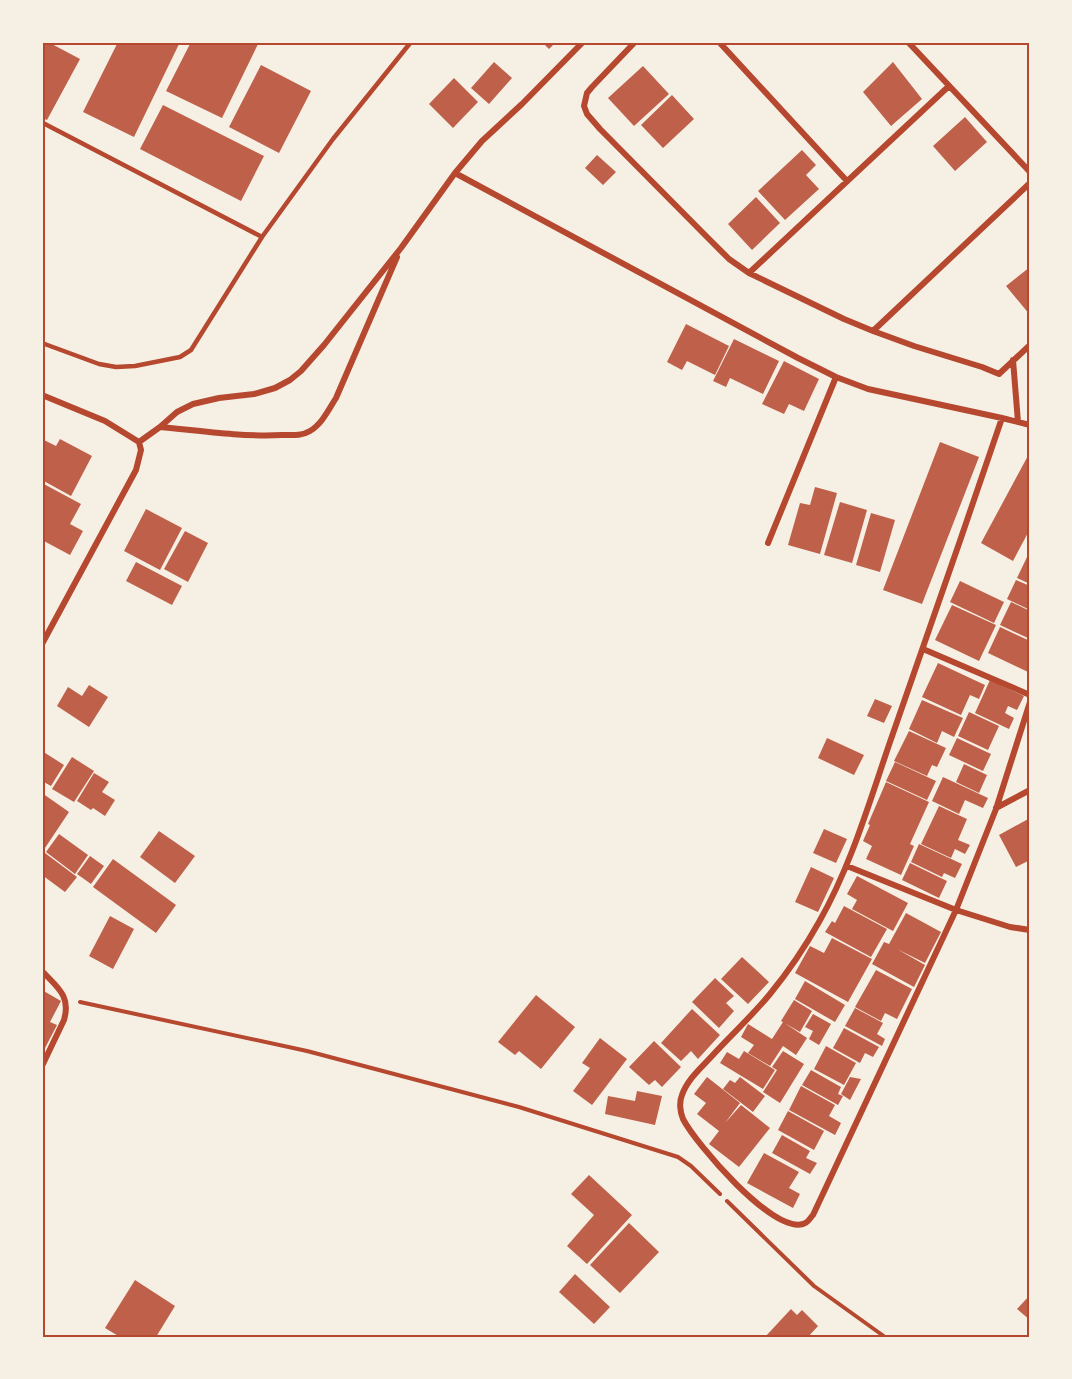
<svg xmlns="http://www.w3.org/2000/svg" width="1072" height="1379" font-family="Helvetica,sans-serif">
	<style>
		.building { fill: #bf614a }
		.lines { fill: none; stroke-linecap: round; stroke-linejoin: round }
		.path { stroke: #b5482f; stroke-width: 4 }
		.service { stroke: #b5482f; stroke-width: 4.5 }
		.minor { stroke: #b5482f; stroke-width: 6 }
		.neatline { fill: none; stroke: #b5482f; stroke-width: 2 }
	</style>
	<rect width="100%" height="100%" fill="#f6efe4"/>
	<path class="building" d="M42,42H48L80,59L47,120L42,118Z
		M118,42H180L134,137L83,112Z
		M191,42H259L222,118L166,91Z
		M542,42H556L549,49Z
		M494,62L512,78L489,104L471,88Z
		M893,62L922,99L891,126L863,92Z
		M261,65L311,91L279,153L229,127Z
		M643,66L669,94L634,126L608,98Z
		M454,78L478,102L453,128L429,104Z
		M672,95L694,119L663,148L641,125Z
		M163,105L264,156L241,201L140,149Z
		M965,117L987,142L955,171L933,146Z
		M802,150L816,165L806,175L819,189L785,220L758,191Z
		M597,155L616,172L603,185L585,168Z
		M756,197L780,223L752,250L728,224Z
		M1030,267V315L1006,286Z
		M686,324L729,346L715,375L687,361L682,370L667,362Z
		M734,339L779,361L763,394L730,378L726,387L713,381Z
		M784,361L819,379L804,411L789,404L784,414L762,404Z
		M42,439L56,446L60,439L92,456L71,496L42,480Z
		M940,442L979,457L922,604L883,590Z
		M1030,452V529L1013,561L981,543Z
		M42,483L81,504L70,524L83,531L70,555L42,540V509L44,505L42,504Z
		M815,487L837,493L820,554L788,545L800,503L810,505Z
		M840,502L867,510L852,563L824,555Z
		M146,509L182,528L160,570L124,551Z
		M871,513L895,520L880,572L856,565Z
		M185,531L208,543L188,582L164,569Z
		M1027,557L1030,558V584L1017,578Z
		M136,562L182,586L172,605L126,581Z
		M1016,580L1030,586V610L1007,599Z
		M960,581L1004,602L994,623L950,602Z
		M1011,602L1030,611V639L1000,625Z
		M952,605L996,625L979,661L935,640Z
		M1000,627L1030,641V668L1028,672L988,653Z
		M938,663L985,685L979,699L970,695L961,715L922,697Z
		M990,680L1024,696L1017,710L1008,706L1005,713L1014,718L1009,729L975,713Z
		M89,685L108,697L89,727L57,706L68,687L82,696Z
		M875,699L892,706L884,723L867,716Z
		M922,700L963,718L954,737L942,731L937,743L909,729Z
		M969,712L999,726L988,750L958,736Z
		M909,731L946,748L937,767L932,765L927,776L894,761Z
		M827,738L864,755L854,775L818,758Z
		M957,738L991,754L983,771L949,755Z
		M42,751L64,765L51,786L42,781Z
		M72,757L94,771L74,802L52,789Z
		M895,762L936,781L927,800L886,781Z
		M964,764L987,775L979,793L956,782Z
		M94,773L109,782L102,792L115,800L105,816L93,808L91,810L77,801Z
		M943,777L988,798L983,808L965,800L959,814L932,801Z
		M886,782L929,802L910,844L914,846L901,875L866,859L872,846L863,841L870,825L868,824Z
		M42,793L69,812L45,848L42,846Z
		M939,806L967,819L958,840L970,845L965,854L955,849L951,858L921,844Z
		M1030,818V860L1016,867L999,835Z
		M824,829L847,839L836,863L813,853Z
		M159,831L195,856L175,883L140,857Z
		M59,834L88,855L75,874L46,852Z
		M919,844L962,864L955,878L944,873L942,877L911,862Z
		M45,853L77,877L65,892L42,875V857Z
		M90,856L104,866L91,884L77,874Z
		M113,859L176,905L156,933L93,887Z
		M910,863L947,881L939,898L902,880Z
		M811,867L834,878L818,912L795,902Z
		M857,876L908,903L893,931L852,909L857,900L847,894Z
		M844,906L887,929L871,957L825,932L832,921L835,923Z
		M906,913L941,932L925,963L897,949L925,965L914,987L872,964L884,942L889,944Z
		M110,916L134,929L113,969L89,956Z
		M832,938L872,959L848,1002L795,973L810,946L824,953Z
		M742,957L769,982L748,1004L721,979Z
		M876,970L912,989L897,1019L885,1013L881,1021L855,1007Z
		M715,978L734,996L726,1003L734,1011L719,1028L692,1002Z
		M805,981L845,1005L835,1022L795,999Z
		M42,990L61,1001L50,1022L57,1025L45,1048L42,1047Z
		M536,995L575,1027L541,1069L519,1051L515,1055L498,1042Z
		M794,1000L812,1011L800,1032L781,1021Z
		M855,1008L883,1023L877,1034L885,1039L882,1046L845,1026Z
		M692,1009L720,1035L698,1059L691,1051L681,1061L661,1043Z
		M813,1014L831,1024L819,1045L809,1039L813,1031L805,1027Z
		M783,1022L807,1038L796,1055L783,1046L770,1066L748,1053L754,1045L741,1037L748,1024L772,1039Z
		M844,1028L879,1047L873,1057L865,1053L860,1063L833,1048Z
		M600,1038L627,1059L592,1105L573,1091L590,1068L582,1063Z
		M654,1041L681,1067L662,1087L655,1080L649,1085L629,1067Z
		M826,1046L856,1063L844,1085L814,1069Z
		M744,1051L775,1070L763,1089L720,1063L727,1052L739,1059Z
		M783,1051L804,1064L780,1103L763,1092L777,1070L772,1067Z
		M811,1070L841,1087L838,1094L843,1096L838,1105L802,1085Z
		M707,1077L740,1103L725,1123L741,1105L770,1128L739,1167L709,1144L719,1131L697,1114L706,1103L694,1094Z
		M740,1077L765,1096L753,1112L723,1089L730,1080L735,1083Z
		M850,1077L861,1079L850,1100L841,1094Z
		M801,1086L835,1105L829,1116L841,1123L835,1135L789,1110Z
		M637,1091L662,1096L655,1125L605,1114L608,1096L635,1101Z
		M788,1111L824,1131L814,1150L778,1130Z
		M782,1135L810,1151L806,1158L817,1163L810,1174L772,1153Z
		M764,1153L799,1172L789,1188L800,1194L793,1208L747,1183Z
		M589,1175L632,1215L587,1264L567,1246L594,1215L571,1194Z
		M629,1223L659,1252L620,1293L590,1265Z
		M575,1274L610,1307L594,1324L559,1292Z
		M135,1280L175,1306L156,1337H120L105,1328Z
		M1030,1295V1320L1017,1309Z
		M791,1309L797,1315L802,1310L818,1326L808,1337H765Z"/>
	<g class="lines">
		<path class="path" d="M80,1002L307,1051L519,1107L678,1157L691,1166L720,1194
			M727,1201L814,1286L885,1337"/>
		<path class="service" d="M262,237L333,139L411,42
			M42,343L99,364L116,367L135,366L180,357L191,350L262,237L43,123"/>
		<path class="minor" d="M635,42L592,87L587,93L584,106L587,114L600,129L709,239L729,259L749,273L844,319L873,331L914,346L982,367L999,374L1030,345
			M719,42L847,181
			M908,42L1030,172
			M455,173L798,358L836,377L868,389L1002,418L1030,425
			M749,273L949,86
			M873,331L1030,183
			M1013,360L1018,422
			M42,395L105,421L139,442L141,450L136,470L42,644
			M1002,418C965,526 928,635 890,742C869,803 851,866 819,922C805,947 788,972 770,994C752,1016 730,1036 711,1057C700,1069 687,1080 682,1095C679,1102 680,1112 683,1119C696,1144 772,1233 803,1224C808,1223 810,1218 813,1215L956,910L996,809L1030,702
			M160,427C201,431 242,437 282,435C292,435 302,436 310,431C322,424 329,409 336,398L397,257
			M139,442L160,427L177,412L193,404L219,398L254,394L275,388L290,380L301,371L324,345L401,248L455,173L482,141L522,104L583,42
			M768,543L836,377
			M923,649L1030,695
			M996,808L1030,790
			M847,866L956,910L1010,927L1030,930
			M42,971C58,988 71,996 64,1020L42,1066"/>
	</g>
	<rect width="1072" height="1379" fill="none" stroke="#f6efe4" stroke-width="87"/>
	<rect x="44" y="44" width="984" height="1292" class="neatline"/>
</svg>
